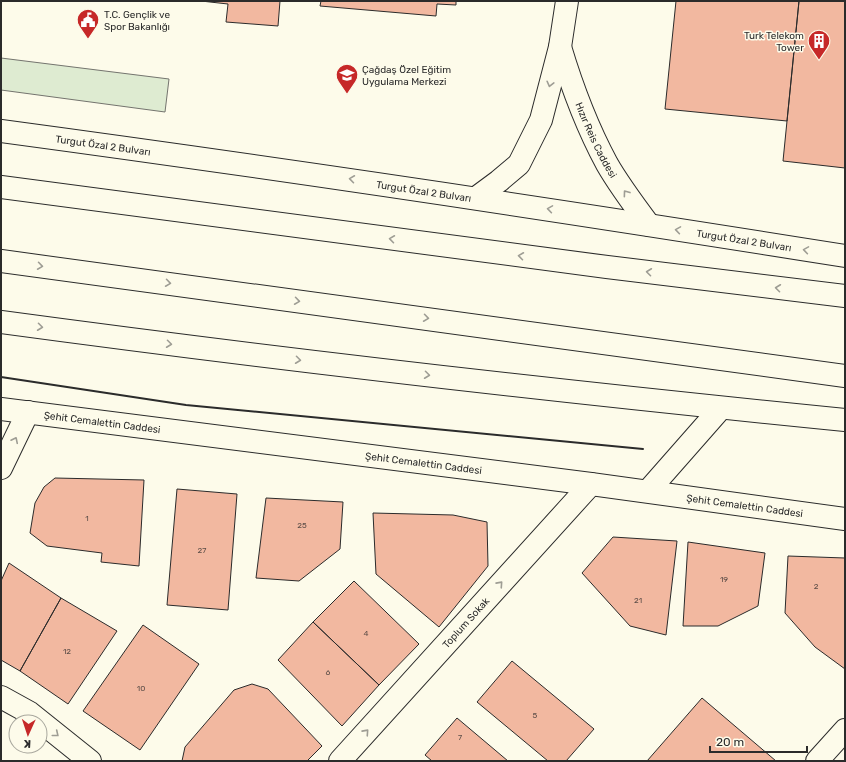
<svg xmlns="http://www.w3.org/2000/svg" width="846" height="762" font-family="Rubik,sans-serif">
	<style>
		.green { fill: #deebd1; stroke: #74746e }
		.building { fill: #f2b8a0; stroke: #2b2b2b }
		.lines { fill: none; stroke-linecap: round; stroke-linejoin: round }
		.minor-casing { stroke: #2b2b2b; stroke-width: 24 }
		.tertiary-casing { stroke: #2b2b2b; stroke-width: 24 }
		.trunk-casing { stroke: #2b2b2b; stroke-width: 24 }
		.minor { stroke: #fdfbea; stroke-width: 22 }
		.tertiary { stroke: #fdfbea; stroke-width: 22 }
		.trunk { stroke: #fdfbea; stroke-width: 22 }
		.wall { stroke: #2b2b2b; stroke-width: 2 }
		.oneway { stroke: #9e9d94 }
		.labels { text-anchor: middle; stroke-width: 3; stroke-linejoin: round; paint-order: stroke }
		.number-label { font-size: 8px; fill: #5d4e48 }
		.poi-label { font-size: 10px; fill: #2b2b2b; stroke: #fdfbea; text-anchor: start }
		.street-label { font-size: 10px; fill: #2b2b2b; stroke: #fdfbea }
	</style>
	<rect width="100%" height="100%" fill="#fdfbea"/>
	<path class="green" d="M1,58L169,79L165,112L1,90Z"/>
	<path class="building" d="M201,1H280L278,26L226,22L228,4Z
		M321,1H456V5L437,4L436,16L320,6Z
		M676,1H799L787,121L665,109Z
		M799,1H845V168L783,161Z
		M55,478L144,480L139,566L101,562L102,553L47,546L30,533L35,503L44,487Z
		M177,489L237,494L228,610L167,605Z
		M266,498L343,502L340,549L299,581L256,578Z
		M373,513L453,515L487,522L488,566L439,627L376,574Z
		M613,537L677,541L666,635L630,626L582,573Z
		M688,542L765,553L758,606L718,626H683Z
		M788,556L845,558V669L815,647L785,613Z
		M9,563L61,598L20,671L1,660V581Z
		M354,581L419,644L379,685L313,622Z
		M61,598L117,631L68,704L20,671Z
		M313,622L379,685L342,726L278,660Z
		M143,625L199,664L140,750L83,711Z
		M512,661L594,729L566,761H548L477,702Z
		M252,684L268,689L322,746L307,761H182L185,747L234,690Z
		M702,698L776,761H647Z
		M457,718L508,761H432L425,755Z"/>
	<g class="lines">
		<g class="minor-casing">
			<g id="minor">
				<path d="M1,468L28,412"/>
				<path d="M1,697L30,713L90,761"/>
				<path id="s1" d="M340,761L591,484"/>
				<path d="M817,761L845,730"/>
			</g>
		</g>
		<g class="tertiary-casing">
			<g id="tertiary">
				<path id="s2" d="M560,47C572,87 587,127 607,164C619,185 634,205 649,225"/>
				<path d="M476,198L499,181L519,164L541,120L560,47L567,1"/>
				<path id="s3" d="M1,409L591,484L845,519"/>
			</g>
		</g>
		<g class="trunk-casing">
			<g id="trunk">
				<path id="s4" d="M1,131C283,169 564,211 845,256"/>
				<path d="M1,187L607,267L845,296"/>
				<path d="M1,261L845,376"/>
				<path d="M1,322C282,360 563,392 845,420"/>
				<path d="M648,491L721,408"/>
			</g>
		</g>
		<use href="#minor" class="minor"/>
		<use href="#tertiary" class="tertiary"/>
		<use href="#trunk" class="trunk"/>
		<path class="wall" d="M1,377L186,405L643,449"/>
	</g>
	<defs><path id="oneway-chevron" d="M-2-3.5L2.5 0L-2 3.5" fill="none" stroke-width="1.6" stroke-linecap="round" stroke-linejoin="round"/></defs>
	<g class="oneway">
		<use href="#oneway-chevron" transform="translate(550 84) rotate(104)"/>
		<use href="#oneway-chevron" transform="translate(352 179) rotate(-172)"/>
		<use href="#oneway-chevron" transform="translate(626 193) rotate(-126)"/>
		<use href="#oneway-chevron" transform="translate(550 209) rotate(-171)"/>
		<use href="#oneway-chevron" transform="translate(678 230) rotate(-171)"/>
		<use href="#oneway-chevron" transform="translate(392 239) rotate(-172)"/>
		<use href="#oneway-chevron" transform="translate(806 250) rotate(-171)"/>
		<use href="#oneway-chevron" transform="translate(521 256) rotate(-172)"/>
		<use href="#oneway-chevron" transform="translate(40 266) rotate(8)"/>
		<use href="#oneway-chevron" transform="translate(649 272) rotate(-173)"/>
		<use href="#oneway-chevron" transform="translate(168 283) rotate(8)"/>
		<use href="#oneway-chevron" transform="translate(778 288) rotate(-173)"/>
		<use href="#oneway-chevron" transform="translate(297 301) rotate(8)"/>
		<use href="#oneway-chevron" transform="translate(426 318) rotate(8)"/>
		<use href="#oneway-chevron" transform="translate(40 327) rotate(7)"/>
		<use href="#oneway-chevron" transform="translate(169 344) rotate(7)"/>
		<use href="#oneway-chevron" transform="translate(298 360) rotate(7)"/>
		<use href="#oneway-chevron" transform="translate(427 375) rotate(7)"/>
		<use href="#oneway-chevron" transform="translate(15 440) rotate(-64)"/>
		<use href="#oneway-chevron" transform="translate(500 584) rotate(-48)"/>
		<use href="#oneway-chevron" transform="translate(366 732) rotate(-48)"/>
		<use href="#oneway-chevron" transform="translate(56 734) rotate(39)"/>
	</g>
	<defs>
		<g id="civic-pin" transform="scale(1.15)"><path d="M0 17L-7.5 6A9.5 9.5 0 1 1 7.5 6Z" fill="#c62828" stroke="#fdfbea"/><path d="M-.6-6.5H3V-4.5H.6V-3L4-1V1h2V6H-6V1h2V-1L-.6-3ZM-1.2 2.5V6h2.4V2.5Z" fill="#fff"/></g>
		<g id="building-pin" transform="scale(1.15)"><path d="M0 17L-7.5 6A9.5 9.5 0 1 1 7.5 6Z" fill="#c62828" stroke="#fdfbea"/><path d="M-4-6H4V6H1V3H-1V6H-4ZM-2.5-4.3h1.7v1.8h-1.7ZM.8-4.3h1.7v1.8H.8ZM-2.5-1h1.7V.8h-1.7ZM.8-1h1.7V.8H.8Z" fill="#fff"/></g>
		<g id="school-pin" transform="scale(1.15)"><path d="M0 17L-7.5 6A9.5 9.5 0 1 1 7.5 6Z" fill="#c62828" stroke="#fdfbea"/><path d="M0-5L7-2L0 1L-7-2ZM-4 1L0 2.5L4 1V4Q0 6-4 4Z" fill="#fff"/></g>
	</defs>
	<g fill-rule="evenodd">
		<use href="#civic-pin" x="88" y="20"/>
		<use href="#building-pin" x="819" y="41"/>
		<use href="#school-pin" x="347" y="75"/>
	</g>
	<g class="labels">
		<g class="number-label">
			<text x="87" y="521">1</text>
			<text x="302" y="528">25</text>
			<text x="202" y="553">27</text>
			<text x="724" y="582">19</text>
			<text x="816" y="589">2</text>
			<text x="638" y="603">21</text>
			<text x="366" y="636">4</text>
			<text x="67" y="654">12</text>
			<text x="328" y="675">6</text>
			<text x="141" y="691">10</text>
			<text x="535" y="718">5</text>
			<text x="460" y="740">7</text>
		</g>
		<g class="poi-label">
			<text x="104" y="18">T.C. Gençlik ve<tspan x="104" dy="12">Spor Bakanlığı</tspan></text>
			<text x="804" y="39" text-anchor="end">Turk Telekom<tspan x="804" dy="12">Tower</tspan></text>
			<text x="362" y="73">Çağdaş Özel Eğitim<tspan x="362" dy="12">Uygulama Merkezi</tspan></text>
		</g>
		<g class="street-label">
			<text dy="4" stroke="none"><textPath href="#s2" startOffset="100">Hızır Reis Caddesi</textPath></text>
			<text dy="4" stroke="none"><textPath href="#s4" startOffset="103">Turgut Özal 2 Bulvarı</textPath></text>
			<text dy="4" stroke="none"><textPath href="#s4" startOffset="427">Turgut Özal 2 Bulvarı</textPath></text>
			<text dy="4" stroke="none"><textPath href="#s4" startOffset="751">Turgut Özal 2 Bulvarı</textPath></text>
			<text dy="4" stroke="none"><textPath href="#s3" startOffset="102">Şehit Cemalettin Caddesi</textPath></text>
			<text dy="4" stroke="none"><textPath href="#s3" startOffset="426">Şehit Cemalettin Caddesi</textPath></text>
			<text dy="4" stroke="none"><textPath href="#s3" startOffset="750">Şehit Cemalettin Caddesi</textPath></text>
			<text dy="4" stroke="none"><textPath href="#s1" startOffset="187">Toplum Sokak</textPath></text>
		</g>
	</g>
	<rect width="846" height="762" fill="none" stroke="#2b2b2b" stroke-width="4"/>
	<g transform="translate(28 734) rotate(183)"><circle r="19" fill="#fdfbea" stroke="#a9a89e"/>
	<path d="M0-3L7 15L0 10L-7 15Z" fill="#c62828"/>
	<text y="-6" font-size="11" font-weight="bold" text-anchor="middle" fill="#2b2b2b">K</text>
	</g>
	<path d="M710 746v6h97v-6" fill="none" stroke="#2b2b2b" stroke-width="2"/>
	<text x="716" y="746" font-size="12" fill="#2b2b2b" stroke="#fdfbea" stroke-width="3" paint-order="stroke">20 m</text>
</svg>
